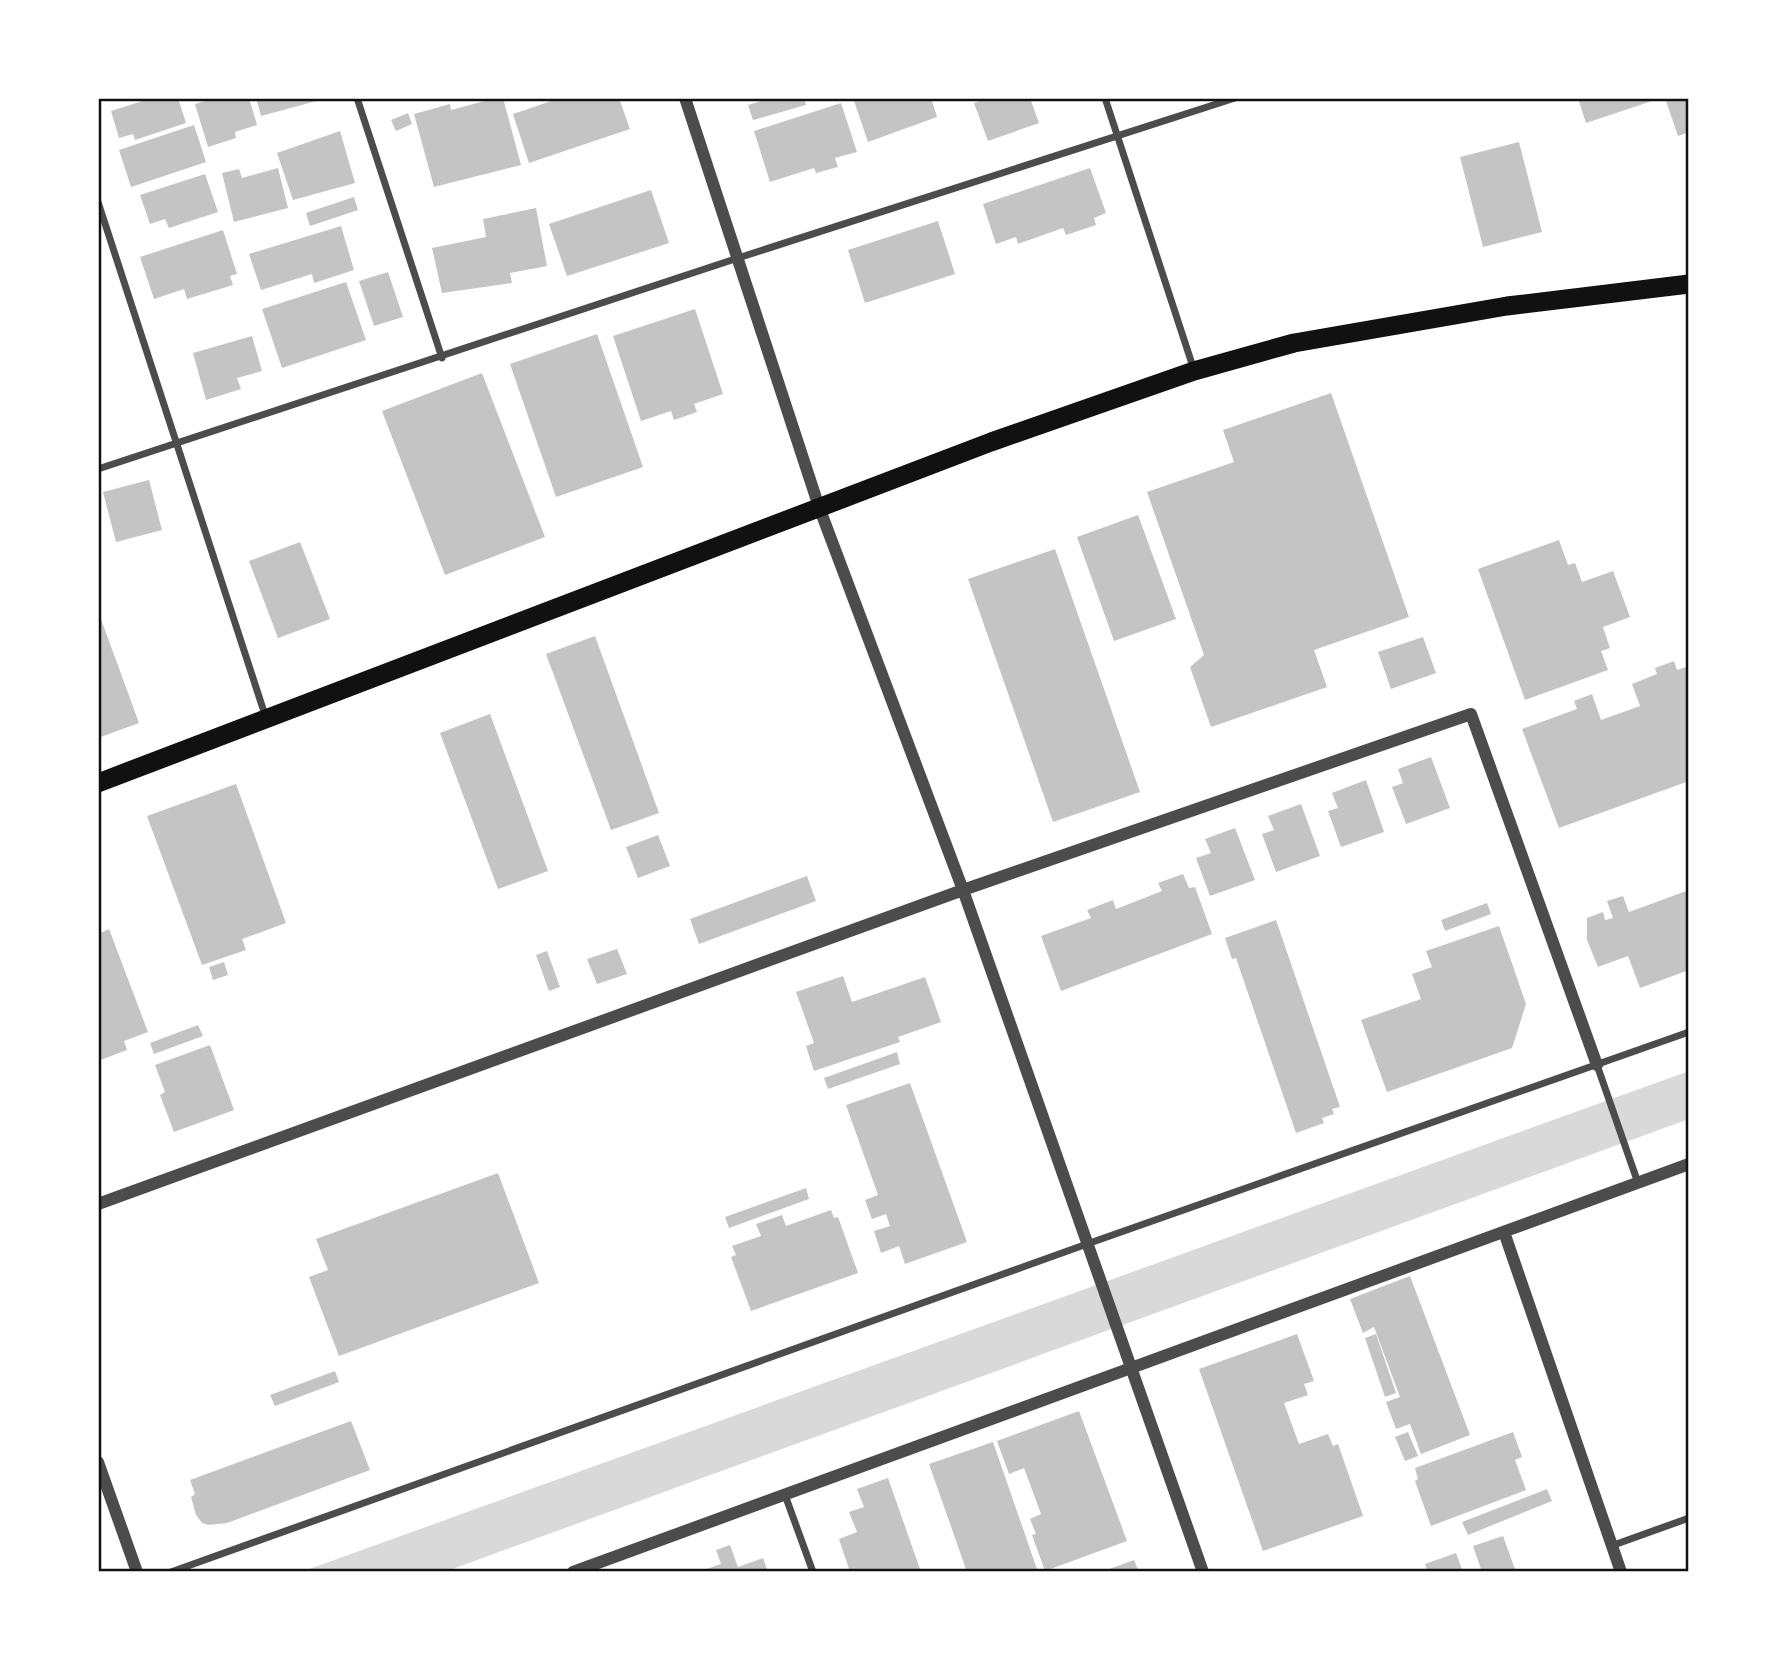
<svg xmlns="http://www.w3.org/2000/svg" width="1787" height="1670" font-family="'IBM Plex Sans',sans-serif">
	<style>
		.water { fill: #d9d9d9 }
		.building { fill: #c4c4c4 }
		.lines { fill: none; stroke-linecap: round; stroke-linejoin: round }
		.minor { stroke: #4c4c4c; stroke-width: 7 }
		.tertiary { stroke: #4c4c4c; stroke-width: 12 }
		.trunk { stroke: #111; stroke-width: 19 }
		.neatline { fill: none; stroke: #111; stroke-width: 2.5 }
	</style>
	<rect width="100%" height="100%" fill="#fff"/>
	<path class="water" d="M1689,1071V1119L444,1572H301Z"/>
	<path class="building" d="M152,98H178L186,123L135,140L133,134L119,138L111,111Z
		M215,98H249L257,125L235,132L236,138L208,147L195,104Z
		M256,98H324V99L261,116Z
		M496,98H503L521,165L434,187L414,114L450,104L451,110Z
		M560,98H619L630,129L529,163L513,114Z
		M772,98H804L806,105L753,120L748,105Z
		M853,98H931L937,117L868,142Z
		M989,98H1030L1039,123L988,141L974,103Z
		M1578,98H1651L1652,101L1586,123Z
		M1665,98H1689V132L1678,136Z
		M841,103L857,152L835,158L838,167L816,173L814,168L770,182L754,131Z
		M408,113L412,124L396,131L391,120Z
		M194,125L206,162L131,187L119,150Z
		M340,131L355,183L293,200L277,153Z
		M1519,142L1542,232L1483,247L1460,157Z
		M278,168L288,208L234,222L222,173L239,169L242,178Z
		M1090,168L1106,213L1094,218L1096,225L1066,235L1063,228L1018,244L1016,237L996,244L983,204Z
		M205,174L218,212L169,228L165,219L150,224L140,195Z
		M651,190L669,243L567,276L549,224Z
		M354,197L358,210L310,226L306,213Z
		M536,208L547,266L510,273L512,283L442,293L432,248L486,237L483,219Z
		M938,221L955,274L865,303L848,250Z
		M341,226L354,270L314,283L312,274L261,290L249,254Z
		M223,230L237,274L230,276L233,285L187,299L184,289L154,299L140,257Z
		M388,272L403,317L374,326L359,281Z
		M346,282L366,340L282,368L262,309Z
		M695,309L723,394L694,404L697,412L674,420L671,411L641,421L613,336Z
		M597,334L643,467L556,497L510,364Z
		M252,336L262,371L237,378L241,389L206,400L193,353Z
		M482,373L545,537L445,575L382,411Z
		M1331,393L1409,617L1314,650L1327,687L1211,727L1190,667L1204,655L1147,492L1234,462L1223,430Z
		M149,480L162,530L116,542L103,492Z
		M1138,515L1176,619L1114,641L1077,537Z
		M1559,540L1568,565L1575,563L1582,582L1613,571L1630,617L1603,627L1610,648L1601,651L1608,670L1525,700L1478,569Z
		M300,542L330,619L278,638L249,561Z
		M1055,549L1140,792L1053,822L968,579Z
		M98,611L139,723L98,738Z
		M595,636L659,813L611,830L546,654Z
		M1423,637L1436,673L1391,689L1378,652Z
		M1674,661L1677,670L1689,666V781L1559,828L1522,729L1577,709L1574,701L1592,694L1601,720L1640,706L1632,684L1657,674L1655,668Z
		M490,714L548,871L498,889L440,733Z
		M1431,757L1450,808L1406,824L1392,787L1403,783L1398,769Z
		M1366,780L1384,832L1341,847L1328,811L1338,808L1332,793Z
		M236,784L286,923L242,939L246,950L202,965L147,816Z
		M1301,804L1320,856L1276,872L1262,834L1274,830L1268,816Z
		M1235,828L1255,880L1210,896L1196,858L1211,853L1205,839Z
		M658,835L670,866L638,878L626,847Z
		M1183,874L1189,888L1195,887L1212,934L1061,991L1041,936L1091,918L1087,910L1113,900L1116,909L1162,891L1158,883Z
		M807,876L816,901L699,944L690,919Z
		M1689,890V970L1640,988L1628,956L1598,967L1587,940V918L1603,912L1605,920L1613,918L1607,901L1623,896L1629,912Z
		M1487,903L1491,914L1445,931L1441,920Z
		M1276,920L1340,1107L1332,1109L1334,1114L1322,1118L1324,1123L1296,1133L1236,958L1232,959L1225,938Z
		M1499,926L1526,1004L1512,1048L1387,1092L1361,1020L1421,999L1412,974L1432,967L1426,951Z
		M109,929L148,1032L124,1041L127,1050L98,1061V934Z
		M617,949L627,974L597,984L587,959Z
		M547,951L560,987L549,991L536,955Z
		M224,962L228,975L213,980L209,967Z
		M843,976L852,1002L925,977L941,1022L898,1037L900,1042L814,1071L806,1046L814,1043L796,992Z
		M198,1025L203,1036L154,1054L150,1043Z
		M210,1045L234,1110L174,1132L160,1095L165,1092L155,1065Z
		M897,1052L900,1064L828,1089L824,1078Z
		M910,1083L967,1242L905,1264L899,1246L881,1253L874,1231L890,1226L886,1214L872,1219L865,1200L878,1195L846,1105Z
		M498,1173L539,1283L339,1356L309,1277L328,1270L316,1239Z
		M806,1188L809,1199L729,1228L725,1217Z
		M831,1210L834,1218L838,1217L858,1273L751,1311L731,1257L736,1255L732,1246L761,1236L756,1224L782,1215L786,1226Z
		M1410,1276L1470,1435L1421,1454L1410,1424L1396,1429L1386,1402L1400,1397L1374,1327L1363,1333L1350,1299Z
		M1297,1334L1314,1381L1304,1384L1308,1395L1284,1403L1299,1444L1328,1434L1333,1446L1338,1444L1363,1516L1263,1551L1199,1369Z
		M1376,1334L1396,1393L1385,1397L1365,1338Z
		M335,1371L339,1382L275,1406L270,1395Z
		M1079,1411L1127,1541L1045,1571L1032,1535L1036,1534L1030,1519L1041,1514L1024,1468L1009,1474L997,1441Z
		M351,1421L370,1470L227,1523L208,1525L202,1523L196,1515L191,1497L195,1494L190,1480Z
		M1408,1432L1418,1456L1405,1461L1395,1437Z
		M1513,1432L1522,1457L1515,1460L1526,1490L1431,1526L1415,1481L1418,1479L1415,1468Z
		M993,1442L1038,1572H967L929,1464Z
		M888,1478L921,1572H850L839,1539L857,1532L849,1512L864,1507L857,1489Z
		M1547,1489L1552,1501L1468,1535L1462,1522Z
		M1503,1536L1516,1572H1482L1473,1546Z
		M730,1545L738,1567L763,1558L768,1572H698L721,1564L716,1550Z
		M1456,1553L1463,1572H1428L1425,1564Z
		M1134,1560L1139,1572H1101Z"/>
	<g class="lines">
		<path class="minor" d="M357,98L442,358
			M1105,98L1194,370
			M98,202L266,718
			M98,469L738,258L1235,98
			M1597,1065L1638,1183
			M785,1495L813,1572
			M1611,1546L1689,1518
			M171,1572L1087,1244L1689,1032"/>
		<path class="tertiary" d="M685,98L819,507L963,890L1203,1572
			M98,1204L963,890L1471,714L1597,1065
			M1504,1232L1621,1572
			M98,1462L137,1572
			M573,1572L1689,1164"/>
		<path class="trunk" d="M98,783L991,442L1194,371L1294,343L1507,306L1689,284"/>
	</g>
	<rect width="1787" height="1670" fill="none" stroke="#ffffff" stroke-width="200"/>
	<rect x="100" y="100" width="1587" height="1470" class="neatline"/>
</svg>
